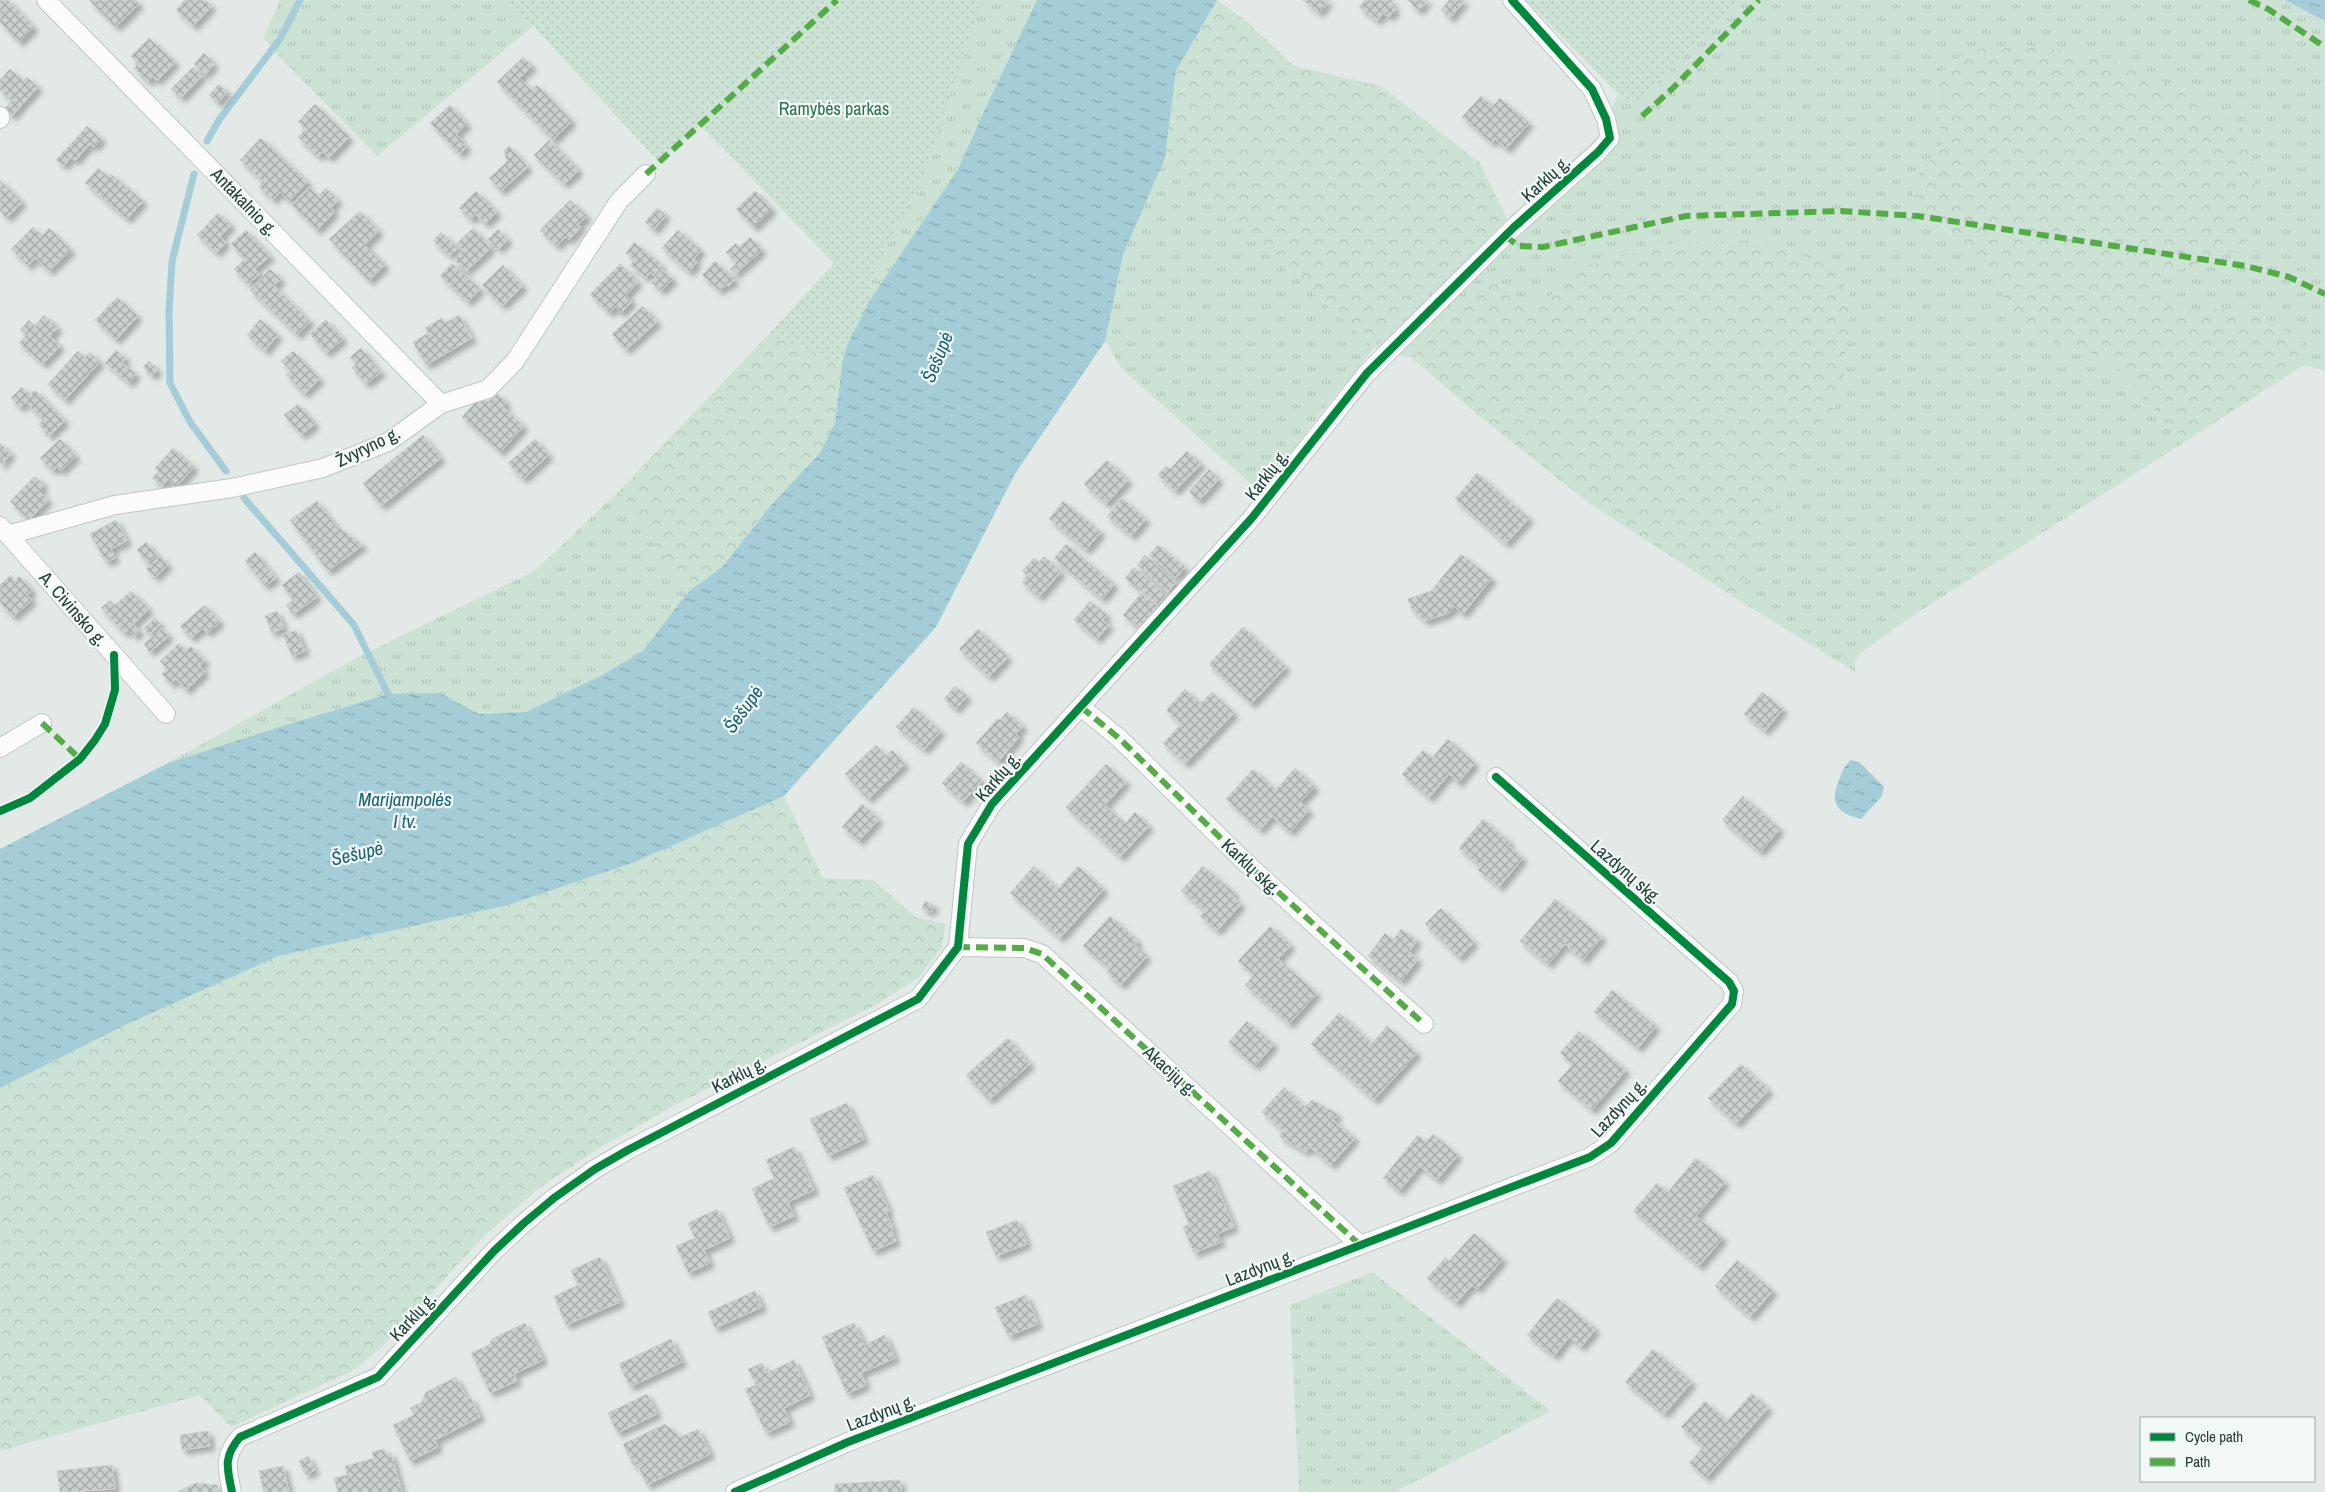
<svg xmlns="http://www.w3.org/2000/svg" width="2325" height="1492" font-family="'Archivo Narrow',sans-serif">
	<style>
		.grass { fill: url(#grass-tufts) }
		.forest { fill: url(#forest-crowns) }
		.park { fill: url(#park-dots) }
		.water { fill: url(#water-ripples) }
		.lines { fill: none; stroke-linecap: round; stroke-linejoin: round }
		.stream { stroke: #a4cdd7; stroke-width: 7 }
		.building { fill: url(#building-cross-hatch); stroke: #ccd2cf; filter: url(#shadow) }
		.minor-casing { stroke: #c0c6c4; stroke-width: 20 }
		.minor { stroke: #fbfcfb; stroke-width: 18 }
		.quiet { stroke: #53ac45; stroke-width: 6; stroke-dasharray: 12 6; stroke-linecap: butt }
		.cycleway-casing { stroke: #f1f8f5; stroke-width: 11 }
		.cycleway { stroke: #00873e; stroke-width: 8 }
		.labels { text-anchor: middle; stroke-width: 4.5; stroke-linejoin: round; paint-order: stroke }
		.park-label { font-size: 18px; fill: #2c724c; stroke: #f1f8f5 }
		.street-label { font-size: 18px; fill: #223c37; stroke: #f1f8f5 }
		.water-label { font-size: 19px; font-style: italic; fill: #1c6277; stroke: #f1f8f5 }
	</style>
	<defs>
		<pattern id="grass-tufts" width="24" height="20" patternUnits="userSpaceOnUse" patternTransform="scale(1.25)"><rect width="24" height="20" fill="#cce2d4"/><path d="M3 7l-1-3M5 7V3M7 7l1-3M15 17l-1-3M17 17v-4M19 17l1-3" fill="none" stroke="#afc3b7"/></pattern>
		<pattern id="forest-crowns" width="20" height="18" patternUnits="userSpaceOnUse" patternTransform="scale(1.25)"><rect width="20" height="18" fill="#cce2d4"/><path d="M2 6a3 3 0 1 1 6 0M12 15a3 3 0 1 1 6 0" fill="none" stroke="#afc3b7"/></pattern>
		<pattern id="park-dots" width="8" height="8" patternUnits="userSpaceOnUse" patternTransform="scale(1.25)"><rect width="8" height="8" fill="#cce2d4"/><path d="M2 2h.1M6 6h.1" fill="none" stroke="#afc3b7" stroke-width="1.8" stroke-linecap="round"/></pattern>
		<pattern id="water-ripples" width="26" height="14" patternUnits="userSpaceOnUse" patternTransform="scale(1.25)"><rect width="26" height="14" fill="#a4cdd7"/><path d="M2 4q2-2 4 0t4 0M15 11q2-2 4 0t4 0" fill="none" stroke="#85a8af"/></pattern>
		<pattern id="building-cross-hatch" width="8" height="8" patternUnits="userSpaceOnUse" patternTransform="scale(1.25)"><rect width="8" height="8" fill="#cad0ce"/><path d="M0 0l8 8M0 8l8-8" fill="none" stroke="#a4aaa8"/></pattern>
		<filter id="shadow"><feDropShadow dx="4.5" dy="4.5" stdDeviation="2.5" flood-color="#0004"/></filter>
	</defs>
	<rect width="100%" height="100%" fill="#e3e9e6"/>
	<path class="grass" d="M280,0H503L533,26L377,156L272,49L264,37Z
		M940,0H1037L987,105L958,169L870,300L847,345L842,365L768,335L834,264L806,234Z
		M1740,0H2283L2325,21V371L2304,365L2301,341L2214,309L2191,310L2166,296L2159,278L2172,272L1935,77L1943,143L1924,169L1942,228L1967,246L1994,273L2008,308L2028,326L2058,345L2097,356L2119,370L2161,418L2186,441L1909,618L1862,652L1855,661V672L1737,599L1756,546L1785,487L1842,395L1837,269L1758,240L1673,244L1572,269L1551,295L1529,305L1514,295L1480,286L1412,358L1374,348L1316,419L1261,493L1122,369L1105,341L1123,255L1165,158L1374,348L1507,219L1599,136L1618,94L1637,103Z
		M619,491L688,592L644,651L602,675L526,712L479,714L440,693L267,731L168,763L360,656L536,570Z
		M1372,1272L1551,1411L1395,1492H1299L1290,1305Z"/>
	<path class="forest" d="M1217,0L1245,20L1294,66L1381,86L1480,163L1507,219L1374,348L1165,158L1176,71Z
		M2026,45L2103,57L2187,92L2242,128L2253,165L2257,205L2245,248L2172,272L2159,278L2166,296L2191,310L2214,309L2260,314L2301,341L2304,365L2186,441L2161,418L2119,370L2097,356L2058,345L2028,326L2008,308L1994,273L1917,203L1911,187L1943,143L1935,77L1968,50Z
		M1758,240L1837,269L1851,299L1842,395L1785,487L1756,546L1737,599L1589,503L1478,415L1412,358L1480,286L1499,282L1529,305L1551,295L1572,269L1673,244Z
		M768,335L842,365L835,423L820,453L773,503L722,567L688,592L619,491Z
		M784,796L823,878L873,880L916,917L946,924L941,948L918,978L874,1006L679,1103L601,1147L539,1188L483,1237L382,1347L352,1371L231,1427L200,1395L0,1451V1088L123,1026L278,956L508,905L635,862Z"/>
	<path class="park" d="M503,0H983L923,179L884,251L869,286L870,300L847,345L842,365L768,335L834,263L700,125L659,162L533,26Z
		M1526,0H1740L1637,103L1618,94Z"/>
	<path class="water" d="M1037,0H1217L1176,71L1165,158L1123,255L1105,341L1015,474L936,627L784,796L635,862L508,905L278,956L123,1026L0,1088V849L168,763L267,731L388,694L440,693L479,714L526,712L602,675L643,651L688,592L722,567L773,503L820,453L835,423L842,365L847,345L870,300L958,169L987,105Z
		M2283,0H2325V21L2284,0Z
		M1851,760L1859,762L1884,787L1882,796L1861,819C1837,813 1829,804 1839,780C1842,772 1844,766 1851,760Z"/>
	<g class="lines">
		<path class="stream" d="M207,141L219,120L280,39L300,0
			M194,174L172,261L169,311L170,383L190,422L226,471
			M244,498L354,625L388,694"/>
	</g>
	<path class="building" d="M0,0H8L34,27L19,42L0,22Z
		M89,0H136L139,4L116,27Z
		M185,0H205L212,6L193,26L176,10Z
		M1303,0H1329L1319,13Z
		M1365,0H1394L1390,4L1396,9L1389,17L1383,13L1377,21L1359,7Z
		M1408,0H1428L1418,11Z
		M1449,0H1465L1450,18L1441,10Z
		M149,38L175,62L157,81L153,77L148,82L134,68L138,63L131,56Z
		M204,53L214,64L205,75L194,64Z
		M523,57L532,66L519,78L531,90L537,85L572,121L553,140L497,82Z
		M193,67L202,76L181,98L171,89Z
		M10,69L23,81L27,77L38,87L12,116L4,109L12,101L0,90V80Z
		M219,84L227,92L218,103L209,95Z
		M1481,96L1493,106L1500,98L1529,123L1506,149L1495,139L1492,143L1462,117Z
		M315,104L349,137L329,158L323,152L318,157L298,137L306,129L298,122Z
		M450,105L467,124L456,134L467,147L459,154L430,123Z
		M87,126L102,139L94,147L90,144L75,161L71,157L64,166L56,160Z
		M261,138L308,182L289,201L280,192L273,200L259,187L263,182L240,160Z
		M549,140L579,170L564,184L534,155Z
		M509,146L528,167L501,191L489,178L507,162L504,151Z
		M98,168L108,177L111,174L143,201L127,219L85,183Z
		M0,180L22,202L7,218L0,211Z
		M309,187L318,196L326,188L338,200L331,208L334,212L317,230L292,205Z
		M476,191L497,212L485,224L476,214L471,220L459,208Z
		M755,191L772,209L754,227L736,209Z
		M570,200L587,216L578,225L581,227L569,240L566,237L556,246L540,230Z
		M657,208L666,215L654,230L645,222Z
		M360,211L379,231L365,245L385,265L369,281L329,239Z
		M218,213L231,225L220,237L226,242L216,253L197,235Z
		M33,227L42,236L49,228L71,250L49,271L35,258L28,266L11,249Z
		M473,228L491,248L466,271L454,259L463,250L456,244Z
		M498,229L508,240L498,249L488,239Z
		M246,230L270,256L255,269L260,274L248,284L234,269L245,259L231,244Z
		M678,230L701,250L694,259L697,262L689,272L662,248Z
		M441,232L458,248L450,256L433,241Z
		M750,237L762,250L735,274L730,269L736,264L726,252L736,243L739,247Z
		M634,242L662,265L653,276L650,273L646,278L630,265L635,260L626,253Z
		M715,261L735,280L728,286L726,284L720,291L702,275Z
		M452,263L480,289L468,302L440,276Z
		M620,264L638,282L626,295L632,301L621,313L615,307L609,313L590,294Z
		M503,265L523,286L502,306L482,285Z
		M270,269L281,279L274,286L310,321L297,335L250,290Z
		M662,269L673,279L661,291L651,282Z
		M117,297L138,316L116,340L95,320Z
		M643,306L657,322L626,350L612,334Z
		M44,315L58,328L50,336L60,346L43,364L19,343L26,335L20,330L29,320L35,326Z
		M459,315L472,338L426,365L413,342L428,333L425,328L442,318L445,323Z
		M260,319L278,335L265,351L247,335Z
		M326,320L343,339L326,353L310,334Z
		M361,348L381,372L366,384L352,368L356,365L350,357Z
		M116,350L126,358L122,363L136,374L129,383L105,363Z
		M78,351L85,357L90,352L100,362L65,400L48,384Z
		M293,351L320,379L304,394L286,375L291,371L281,361Z
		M149,361L158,370L152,376L143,367Z
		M22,387L30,395L35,390L65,421L49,436L39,425L43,420L26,402L20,408L11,398Z
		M497,393L507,403L503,407L524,426L500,452L462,417L481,396L488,402Z
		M298,404L315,424L301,435L284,415Z
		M423,435L441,458L381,506L363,483Z
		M60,439L76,456L61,471L57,467L53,471L40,458Z
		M535,439L549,455L523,479L508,463Z
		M0,443L11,454L0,466Z
		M173,448L194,467L176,487L168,479L162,486L152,478L159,471L155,468Z
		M1187,451L1201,464L1175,491L1158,475L1166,466L1170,469Z
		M1107,460L1128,480L1106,504L1084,484Z
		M1209,469L1219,479L1199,501L1189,492Z
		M1477,473L1529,518L1506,544L1455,499Z
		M35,476L44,485L39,491L48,500L29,520L10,501Z
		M1122,498L1146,519L1131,536L1107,516Z
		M317,501L335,525L363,545L328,571L290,520Z
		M1063,501L1101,532L1086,550L1049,519Z
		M116,520L127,541L111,549L115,558L106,562L90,534Z
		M146,542L157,555L147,563L137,550Z
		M1066,544L1114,584L1102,599L1054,558Z
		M1158,545L1185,567L1176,578L1149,555Z
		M255,552L276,578L265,586L245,561Z
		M1461,554L1492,578L1463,614L1454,606L1449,613L1425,621L1411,608L1408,599L1431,591Z
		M1145,555L1176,582L1168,592L1137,565Z
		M160,556L168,565L155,577L146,569Z
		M1044,556L1061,572L1039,597L1022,582L1027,576L1022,571L1034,558L1039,562Z
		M1134,567L1166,595L1158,605L1125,578Z
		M299,572L317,597L293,614L286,605L293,600L282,585Z
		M10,575L15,581L19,576L32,590L27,596L32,600L13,617L0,603V585Z
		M131,591L149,609L133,624L140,631L134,636L128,630L124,633L101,608L110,600L115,605Z
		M1141,593L1157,606L1139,628L1123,615Z
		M1090,601L1107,615L1103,620L1109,625L1097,639L1074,620Z
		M205,605L220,622L207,633L203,628L191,638L180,626Z
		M277,611L284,628L272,633L265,616Z
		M155,618L161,624L149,635L144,628Z
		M1243,627L1286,667L1251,704L1209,664Z
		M162,628L169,636L150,652L144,644Z
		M978,629L1008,657L989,677L959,649Z
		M296,630L305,651L292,656L283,635Z
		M179,643L186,651L191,646L205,661L200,666L205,672L186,690L176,679L171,684L162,674L167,669L160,661Z
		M955,686L967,696L956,709L944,699Z
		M1185,689L1200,704L1212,692L1234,713L1185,764L1163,743L1181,724L1166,710Z
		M1762,692L1783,709L1765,731L1744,714Z
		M914,707L941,731L924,750L896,727Z
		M1007,712L1023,726L1016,734L1019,737L998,762L976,743L998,718L1000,720Z
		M1448,739L1475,763L1458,783L1449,774L1429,798L1402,774L1423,750L1432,758Z
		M876,745L886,756L892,750L905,764L868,799L845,774Z
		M961,762L982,781L963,802L942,783Z
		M1106,764L1126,782L1105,805L1125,824L1135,812L1149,826L1120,857L1066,807Z
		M1295,768L1315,787L1300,802L1309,810L1290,832L1272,816L1260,830L1226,799L1253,769L1276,790Z
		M1743,796L1780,829L1760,852L1722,820Z
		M862,804L879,819L859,841L842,827Z
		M1483,819L1510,842L1508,845L1523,858L1499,887L1478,870L1481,867L1459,848Z
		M1034,866L1058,889L1078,866L1104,889L1060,938L1010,893Z
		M1203,866L1235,893L1232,896L1241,904L1217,931L1200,916L1205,911L1181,891Z
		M1555,899L1602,937L1583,960L1565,944L1548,964L1520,941Z
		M925,901L934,905L931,912L922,909Z
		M1441,908L1474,942L1459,958L1425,924Z
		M1110,916L1138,941L1135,945L1147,956L1121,985L1107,973L1110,969L1083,946Z
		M1270,926L1291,945L1278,959L1317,993L1289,1024L1245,985L1254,975L1238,961Z
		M1401,929L1417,940L1409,952L1418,959L1401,981L1368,956L1385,933L1393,940Z
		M1612,990L1656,1026L1638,1048L1594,1012Z
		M1339,1013L1372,1043L1387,1026L1417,1053L1374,1100L1311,1044Z
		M1247,1021L1274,1044L1255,1066L1228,1043Z
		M1579,1031L1626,1070L1592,1110L1558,1081L1573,1064L1560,1053Z
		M1008,1038L1030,1064L989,1100L966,1075Z
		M1741,1064L1769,1090L1736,1124L1708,1098Z
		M1284,1087L1305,1107L1312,1100L1338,1114L1333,1120L1355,1138L1331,1165L1310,1147L1306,1152L1279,1136L1283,1131L1262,1112Z
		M847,1103L864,1139L828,1156L810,1119Z
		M1433,1134L1458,1155L1437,1180L1420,1166L1399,1191L1383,1178L1418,1135L1426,1142Z
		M794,1147L814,1190L788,1202L794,1216L769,1227L752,1189L774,1178L766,1160Z
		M1696,1158L1725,1182L1696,1216L1723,1238L1699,1266L1633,1211L1657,1183L1668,1192Z
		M1210,1171L1234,1227L1217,1234L1221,1242L1194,1253L1183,1227L1189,1224L1173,1186Z
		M873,1175L889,1211L886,1212L893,1229L891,1230L896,1241L873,1251L844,1188Z
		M717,1209L730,1238L704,1250L710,1263L688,1273L676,1246L695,1238L688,1223Z
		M1017,1220L1027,1244L996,1256L986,1232Z
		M1474,1233L1503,1259L1477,1289L1472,1285L1456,1303L1427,1278L1446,1257L1449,1261Z
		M600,1257L620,1302L566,1325L554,1296L578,1285L571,1270Z
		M1737,1260L1773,1291L1750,1317L1715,1286Z
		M755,1291L762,1307L715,1328L708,1312Z
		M1026,1295L1038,1324L1008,1336L995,1307Z
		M1557,1298L1596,1329L1581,1347L1569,1337L1554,1356L1527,1335Z
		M525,1323L543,1360L514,1374L517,1381L490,1393L471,1353L489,1345L492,1339Z
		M854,1323L864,1345L885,1335L895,1358L861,1373L866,1385L847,1394L822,1337Z
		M671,1339L682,1362L630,1387L619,1364Z
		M1653,1349L1692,1382L1664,1414L1625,1382Z
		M794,1360L810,1395L784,1408L790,1422L766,1433L745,1389L756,1385L748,1369L762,1363L767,1373Z
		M456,1377L467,1399L471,1398L480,1417L435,1440L438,1447L410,1461L393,1425L414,1415L410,1408L422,1402L426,1392Z
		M1752,1393L1768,1408L1706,1478L1689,1463L1703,1447L1681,1427L1705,1401L1727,1421Z
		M647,1394L657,1414L617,1433L608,1413Z
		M665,1424L681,1437L698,1429L710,1454L647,1485L637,1464L634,1466L623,1444Z
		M208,1431L210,1446L182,1450L180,1435Z
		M384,1449L386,1455L391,1453L402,1492H338L334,1478L347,1475L345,1466L374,1458L372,1452Z
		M308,1456L315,1470L306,1475L299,1461Z
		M112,1465L115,1489L60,1492L57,1471Z
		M283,1466L289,1492H264L259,1471Z
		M900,1480L901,1492H835V1484Z
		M196,1483L217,1485L219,1492H177Z"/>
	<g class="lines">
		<g class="minor-casing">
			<path id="minor" d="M46,0L441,404
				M0,116V119
				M0,526L166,714
				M8,535L115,505L232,488L323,468L388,442L441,404L488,389L515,361L619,201L646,174
				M1081,707L1120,739L1245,862L1424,1024
				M0,748L42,723
				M958,947L1024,948L1042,954L1360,1245
				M232,1492C227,1468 223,1457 240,1437L378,1377L494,1251L524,1223L554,1198L595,1169L628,1150L918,999L958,947L968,844L992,804L1251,519L1367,373L1513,228L1598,152L1610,138L1606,119L1592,89L1512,0
				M735,1492L848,1442L1590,1157L1611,1143L1732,1004L1734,991L1729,982L1496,777"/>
		</g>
		<use href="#minor" class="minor"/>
		<path class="quiet" d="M2249,0L2268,9L2325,47
			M1642,116L1671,90L1759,0
			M646,174L837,0
			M1505,236L1519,246L1543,247L1686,216L1841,211L1918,216L2246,266L2289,277L2325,294
			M1081,707L1120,739L1245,862L1424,1024
			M42,723L80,759
			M958,947L1024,948L1042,954L1360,1245"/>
		<g class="cycleway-casing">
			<path id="cycleway" d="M0,811L30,798L80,759L95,740L105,724L115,690L114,655
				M232,1492C227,1468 223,1457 240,1437L378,1377L494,1251L524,1223L554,1198L595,1169L628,1150L918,999L958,947L968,844L992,804L1251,519L1367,373L1513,228L1598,152L1610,138L1606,119L1592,89L1512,0
				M735,1492L848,1442L1590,1157L1611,1143L1732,1004L1734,991L1729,982L1496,777"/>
		</g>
		<use href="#cycleway" class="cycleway"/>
	</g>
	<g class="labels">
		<g class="park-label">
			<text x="834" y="115">Ramybės parkas</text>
		</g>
		<g class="street-label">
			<text transform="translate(1546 179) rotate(-42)" y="6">Karklų g.</text>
			<text transform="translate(244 202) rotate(46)" y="6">Antakalnio g.</text>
			<text transform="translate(368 447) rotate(-26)" y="6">Žvyryno g.</text>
			<text transform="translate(1267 475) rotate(-52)" y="6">Karklų g.</text>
			<text transform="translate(73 609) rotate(49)" y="6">A. Civinsko g.</text>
			<text transform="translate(998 777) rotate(-49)" y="6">Karklų g.</text>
			<text transform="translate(1251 867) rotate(43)" y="6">Karklų skg.</text>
			<text transform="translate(1626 872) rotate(41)" y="6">Lazdynų skg.</text>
			<text transform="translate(1170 1071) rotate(42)" y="6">Akacijų g.</text>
			<text transform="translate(739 1075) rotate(-27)" y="6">Karklų g.</text>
			<text transform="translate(1619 1108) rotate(-47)" y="6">Lazdynų g.</text>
			<text transform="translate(1260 1268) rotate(-21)" y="6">Lazdynų g.</text>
			<text transform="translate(413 1317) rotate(-47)" y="6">Karklų g.</text>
			<text transform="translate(881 1413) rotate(-21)" y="6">Lazdynų g.</text>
		</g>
		<g class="water-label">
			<text transform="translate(937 357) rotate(-68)" y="7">Šešupė</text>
			<text transform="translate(743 709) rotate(-54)" y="7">Šešupė</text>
			<text x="405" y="806">Marijampolės<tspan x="405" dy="22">I tv.</tspan></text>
			<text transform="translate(357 853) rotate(-13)" y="7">Šešupė</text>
		</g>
	</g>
	<rect x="2140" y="1417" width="175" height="65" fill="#f1f8f5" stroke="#9eada9"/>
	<rect x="2150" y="1433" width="25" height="8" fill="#00873e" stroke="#9eada9"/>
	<text x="2185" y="1442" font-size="15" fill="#223c37">Cycle path</text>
	<rect x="2150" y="1458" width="25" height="8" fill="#53ac45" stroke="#9eada9"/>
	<text x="2185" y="1467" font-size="15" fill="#223c37">Path</text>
</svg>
